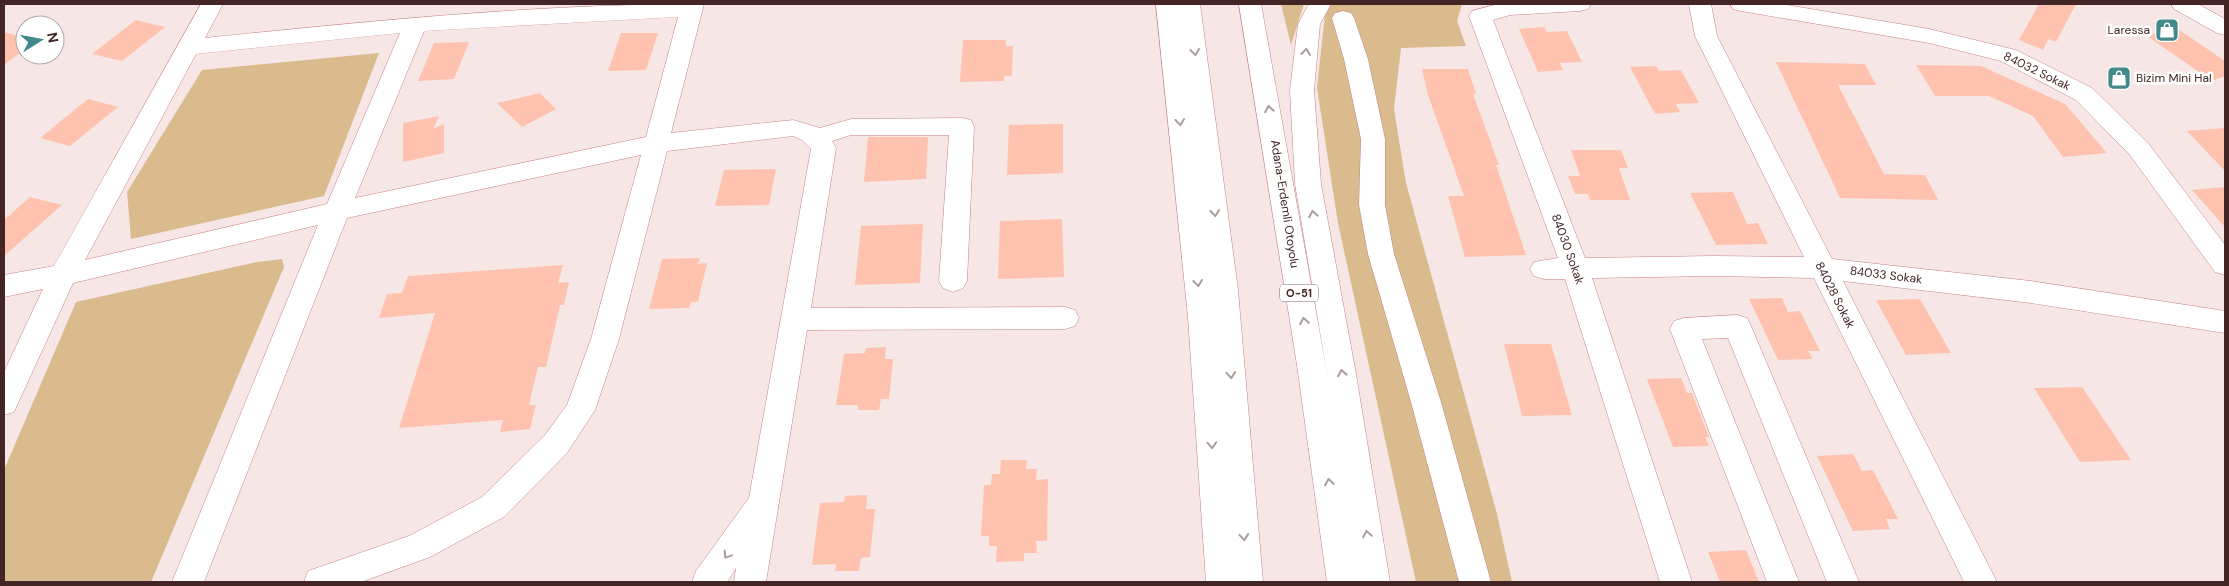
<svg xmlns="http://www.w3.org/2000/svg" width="2229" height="586" font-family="'DM Sans',sans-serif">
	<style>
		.green { fill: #d9bb8e }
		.building { fill: #fec2af }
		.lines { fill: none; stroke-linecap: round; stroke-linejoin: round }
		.minor-casing { stroke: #ca8183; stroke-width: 1 }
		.major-casing { stroke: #ca8183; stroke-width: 1 }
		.highway-casing { stroke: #ca8183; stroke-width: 1 }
		.minor { fill: #fff; fill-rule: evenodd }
		.major { fill: #fff; fill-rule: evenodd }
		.highway { fill: #fff; fill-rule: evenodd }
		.oneway { stroke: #aa9d9d }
		.labels { text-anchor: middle; stroke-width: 5; stroke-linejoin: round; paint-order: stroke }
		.shield { fill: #fff; stroke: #7b6667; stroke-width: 1 }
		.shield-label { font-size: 11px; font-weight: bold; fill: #432526 }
		.poi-label { font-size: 12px; fill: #432526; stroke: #fff; text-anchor: end }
		.street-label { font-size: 12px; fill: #432526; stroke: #fff }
	</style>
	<rect width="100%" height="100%" fill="#f6e6e6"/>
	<path class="green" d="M1281,4H1304L1291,45Z
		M1331,4H1462L1457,21L1466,46L1401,48L1394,109L1406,183L1497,514L1512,582H1416L1338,223L1317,88L1325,14Z
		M379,53L324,196L131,239L127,192L202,70Z
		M282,259L284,267L151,582H4V470L76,302L257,262Z"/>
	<path class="building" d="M2039,4H2076L2056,42L2048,39L2043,50L2019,40Z
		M136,20L165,27L122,61L92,54Z
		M1544,27L1547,32L1567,31L1582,62L1560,63L1563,70L1538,72L1519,29Z
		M2175,27L2225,61V76L2212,81L2147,36Z
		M4,32L25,38V49L4,65Z
		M621,33H658L646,70L608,71Z
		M963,40H1006V46H1013L1012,76H1004V81L960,82Z
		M469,42L454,79L418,81L434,43Z
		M1776,62L1865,64L1876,85H1838L1884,174L1925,175L1938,200L1840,198Z
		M1916,65L1981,66L2065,104L2107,153L2063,157L2033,116L1989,96H1935Z
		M1656,66L1659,71L1681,70L1699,103L1676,104L1680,112L1655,114L1630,67Z
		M1422,69H1468L1476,94H1473L1499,165H1496L1526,255L1465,257L1448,196H1464L1428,95Z
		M540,93L556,109L522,127L497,103Z
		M88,99L118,107L70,146L40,138Z
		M439,116L433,129L444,124V153L403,162V123Z
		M1063,124V173L1007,175L1009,125Z
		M2225,128V171L2187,131Z
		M868,137H928L926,179L864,182Z
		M1571,150H1621L1628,168H1619L1630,200H1590L1588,194H1575L1568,176H1580Z
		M776,169L769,205L715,206L724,170Z
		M2225,187V227L2192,190Z
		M1733,192L1747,224L1758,223L1768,244L1716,245L1690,193Z
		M30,197L62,205L4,256V220Z
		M1062,219L1064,277L998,279L1000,221Z
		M923,224L920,283L855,285L861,226Z
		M700,258L698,264L707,263L698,302H691L689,308L649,309L662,259Z
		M563,265L558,283L569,282L564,305H560L546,367H538L529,405H536L530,429L500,432L503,420L399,428L435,313L379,318L387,294L402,293L408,276Z
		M1782,298L1788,312L1800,311L1820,351H1808L1813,359L1778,360L1749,299Z
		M1920,299L1925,308L1951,353L1906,355L1876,300Z
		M1504,344H1551L1572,415L1522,416Z
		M886,347L885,359H893L889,399H881L879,410H858V405H836L844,354L865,353L866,348Z
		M1681,378L1687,393H1692L1709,437H1705L1709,446L1673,447L1647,379Z
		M2082,387L2131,460L2080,462L2034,388Z
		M1853,454L1862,471L1873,470L1898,519H1886L1890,529L1853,531L1817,456Z
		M1001,460H1027L1026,469H1037L1036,480L1048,479L1047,541H1036L1037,553H1024V561L996,562L997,546H989V536H981L984,485H991L992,474H1000Z
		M867,495L866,509H875L870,557L861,558L859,571H835L836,564L812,565L820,503L844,502L845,496Z
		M1746,550L1759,582H1720L1708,552Z"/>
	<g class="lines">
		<g class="minor-casing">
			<path id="minor" d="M201,4H223L205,38C371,21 537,4 704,4L671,133L793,120L820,128L851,119L962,118L971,120L974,126L967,281L963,288L953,292L943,288L939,281L949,135H851L832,141L836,148L811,308L1065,307L1075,310L1079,318L1075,326L1065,329L807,330L766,582H734L736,568L727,582H692L696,571L749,498L811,149L802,140L793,136L667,151L619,339L595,410L567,453L504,517L430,557L361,582H304L308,571L409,536L482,497L545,435L567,405L591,339L641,155L347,218L204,582H172L318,225L73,283L14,412L4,415V372L43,289L4,297V275L54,266ZM678,17L646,137L355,198L424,31ZM400,33L327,204L85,260L196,54Z
				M1498,4H1591L1588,9L1580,11L1510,15L1493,20L1585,258L1713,256L1804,257L1695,36L1689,4H1711L1717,36L1832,259L2031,281L2225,311V333L2031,303L1843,281L1997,582H1964L1814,278L1713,276L1592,278L1692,582H1660L1565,279H1544L1534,276L1530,269L1534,262L1558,258L1469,16L1472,11Z
				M1730,4H1781L1929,29L2016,50L2092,88L2148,143L2225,245V275L2215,272L2130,155L2076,100L2001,61L1929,43L1741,11L1733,9Z
				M1343,11L1351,13L1354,18L1368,59L1385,139V205L1394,254L1441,402L1491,582H1459L1411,402L1368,254L1359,205L1361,139L1344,59L1332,18L1335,13Z
				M1737,315L1747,318L1751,326L1859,582H1827L1728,338L1702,339L1799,582H1767L1670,329L1674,321L1684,318Z"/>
		</g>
		<g class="major-casing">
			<path id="major" d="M2171,4H2198L2225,19V35L2217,33L2174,9Z"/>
		</g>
		<g class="highway-casing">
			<path id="highway" d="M1156,4H1200L1238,290L1263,582H1206L1188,317Z
				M1239,4H1261L1328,379L1295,184L1290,90L1298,24L1309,4H1331L1320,24L1314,90L1321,184L1356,374L1390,582H1327L1297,365Z"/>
		</g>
		<use href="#minor" class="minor"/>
		<use href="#major" class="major"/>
		<use href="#highway" class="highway"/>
	</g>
	<defs><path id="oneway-chevron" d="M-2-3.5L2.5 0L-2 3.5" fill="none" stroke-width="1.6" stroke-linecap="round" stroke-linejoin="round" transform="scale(1.25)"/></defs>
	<g class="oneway">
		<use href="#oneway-chevron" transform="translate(1195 52) rotate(83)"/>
		<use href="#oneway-chevron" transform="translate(1306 52) rotate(-84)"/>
		<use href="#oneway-chevron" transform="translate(1269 109) rotate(-100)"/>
		<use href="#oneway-chevron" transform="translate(1180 122) rotate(83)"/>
		<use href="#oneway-chevron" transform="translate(1215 213) rotate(83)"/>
		<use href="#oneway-chevron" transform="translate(1313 214) rotate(-100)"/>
		<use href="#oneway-chevron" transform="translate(1198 283) rotate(83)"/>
		<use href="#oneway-chevron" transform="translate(1304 321) rotate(-99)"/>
		<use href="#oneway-chevron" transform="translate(1342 373) rotate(-100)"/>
		<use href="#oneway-chevron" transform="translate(1231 375) rotate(85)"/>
		<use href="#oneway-chevron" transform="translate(1212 445) rotate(86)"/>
		<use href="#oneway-chevron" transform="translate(1329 482) rotate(-99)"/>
		<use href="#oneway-chevron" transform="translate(1367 534) rotate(-99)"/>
		<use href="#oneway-chevron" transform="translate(1244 537) rotate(85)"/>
		<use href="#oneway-chevron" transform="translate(727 555) rotate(124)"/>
	</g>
	<defs>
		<g id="shop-square" transform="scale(1.25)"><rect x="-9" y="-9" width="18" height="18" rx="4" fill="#41898b" stroke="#fff"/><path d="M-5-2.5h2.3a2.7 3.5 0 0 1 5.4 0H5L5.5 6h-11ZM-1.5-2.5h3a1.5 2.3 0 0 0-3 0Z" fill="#fff"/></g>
	</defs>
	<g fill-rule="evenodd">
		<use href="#shop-square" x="2167" y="30"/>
		<use href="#shop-square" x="2119" y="78"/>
	</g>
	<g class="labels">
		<rect class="shield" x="1280" y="284.5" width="38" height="17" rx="4"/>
		<g class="shield-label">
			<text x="1299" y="297">O-51</text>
		</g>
		<g class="poi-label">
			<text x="2150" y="34">Laressa</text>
			<text x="2136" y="82" text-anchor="start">Bizim Mini Hal</text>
		</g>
		<g class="street-label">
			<text transform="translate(2037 71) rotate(26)" y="4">84032 Sokak</text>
			<text transform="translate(1285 204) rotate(81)" y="4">Adana-Erdemli Otoyolu</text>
			<text transform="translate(1568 249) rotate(70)" y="4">84030 Sokak</text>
			<text transform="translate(1886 275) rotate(7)" y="4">84033 Sokak</text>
			<text transform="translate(1835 295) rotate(63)" y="4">84028 Sokak</text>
		</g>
	</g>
	<rect width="2229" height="586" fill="none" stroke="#432526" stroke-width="10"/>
	<g transform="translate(40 40) rotate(79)"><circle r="24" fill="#ffffff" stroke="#b4a8a8"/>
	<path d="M0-4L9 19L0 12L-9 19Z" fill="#41898b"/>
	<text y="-8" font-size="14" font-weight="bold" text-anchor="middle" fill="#432526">N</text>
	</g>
</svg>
